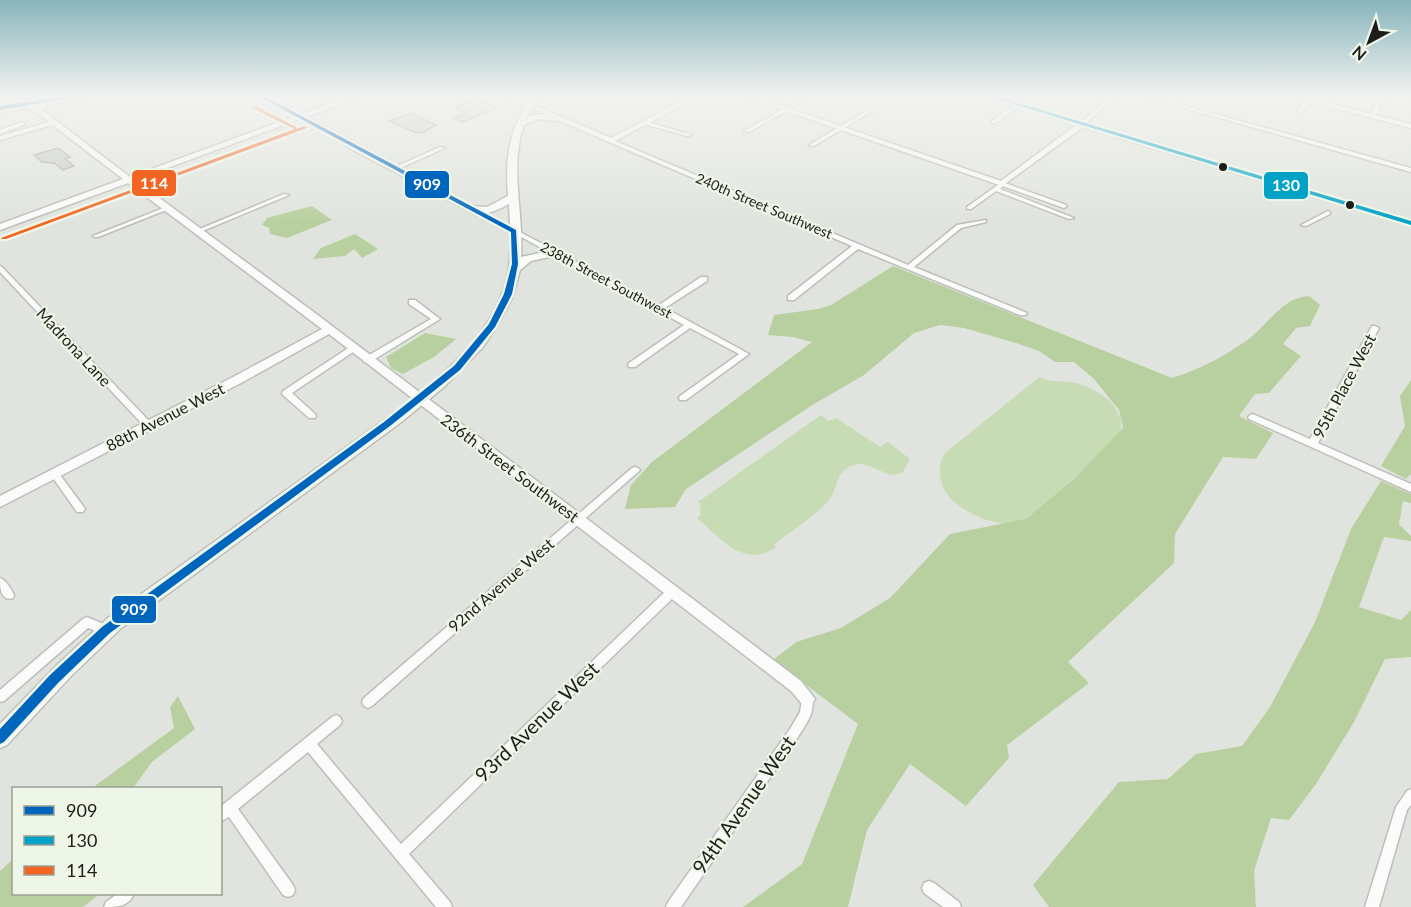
<svg xmlns="http://www.w3.org/2000/svg" width="1411" height="907" font-family="Lato,sans-serif">
	<style>
		.green { fill: #c7dbb4 }
		.forest { fill: #b8d0a0 }
		.building { fill: #c9ccc7; stroke: #a8aba6; stroke-width: 1.5 }
		.lines { fill: none; stroke-linecap: round; stroke-linejoin: round }
		.minor-casing { stroke: #bcbfb9; stroke-width: 3 }
		.tertiary-casing { stroke: #bcbfb9; stroke-width: 3 }
		.primary-casing { stroke: #bcbfb9; stroke-width: 3 }
		.trunk-casing { stroke: #bcbfb9; stroke-width: 4 }
		.minor { fill: #fafbfa; fill-rule: evenodd }
		.tertiary { fill: #fafbfa; fill-rule: evenodd }
		.primary { fill: #fafbfa; fill-rule: evenodd }
		.trunk { fill: #fafbfa; fill-rule: evenodd }
		.bus-1-casing { stroke: #eef6e7; stroke-width: 5 }
		.bus-2-casing { stroke: #eef6e7; stroke-width: 5 }
		.bus-3-casing { stroke: #eef6e7; stroke-width: 5 }
		.bus-1 { fill: #0065bd; fill-rule: evenodd }
		.bus-2 { fill: #01a2c5; fill-rule: evenodd }
		.bus-3 { fill: #f26522; fill-rule: evenodd }
		.bus-dot { fill: #1c1f19; stroke: #eef6e7; stroke-width: 2 }
		.labels { text-anchor: middle; stroke-width: 4.5; stroke-linejoin: round; paint-order: stroke }
		.far-street-label { font-size: 14px; fill: #1c1f19; stroke: #eef6e7 }
		.street-label { font-size: 16px; fill: #1c1f19; stroke: #eef6e7 }
		.near-street-label { font-size: 20px; fill: #1c1f19; stroke: #eef6e7 }
		.line-badge { stroke: #eef6e7; stroke-width: 2 }
		.badge-label { font-size: 16px; text-anchor: middle; font-weight: bold; fill: #fff }
	</style>
	<rect width="100%" height="100%" fill="#e1e4de"/>
	<path class="green" d="M1039,377C1049,383 1064,380 1076,383C1099,389 1129,409 1119,436C1101,453 1083,470 1065,487C1053,499 1041,512 1026,520C1005,531 970,516 953,501C940,488 936,471 944,454Z
		M821,415L829,421L836,418L880,447L888,442L910,459L903,472C886,483 871,457 851,466C834,474 839,488 829,500C818,514 789,533 774,544L776,547C745,570 719,537 697,518L701,514L700,507L702,505L698,502Z"/>
	<path class="forest" d="M312,206L332,220L287,238L270,234L269,228L262,225L267,218Z
		M355,234L378,249L362,258L354,249L345,256L313,259L321,248Z
		M893,266L1172,378C1198,370 1223,357 1246,341C1267,326 1282,297 1309,296L1320,305L1310,326L1296,328L1283,344L1301,356L1269,393L1255,394L1239,416L1273,433L1256,459L1223,457L1175,534L1174,563L1068,662L1089,683L1007,745L1009,758L966,806L910,764L867,830L848,907H743L802,864L858,724L773,660L796,642L841,628L890,598L950,534L1026,519L1073,480L1123,428L1119,410L1094,379L1074,362H1055L1039,351L1016,343L964,328L940,325L914,333L864,375L814,404L686,489L675,507L625,509L631,485L652,462L812,342L793,337L768,335L774,315L818,309L831,305Z
		M425,333L456,339L434,357L403,374L391,368L386,357Z
		M1411,380V474L1406,479L1381,466L1405,426L1400,396Z
		M1381,481L1411,494V503L1403,501L1399,524L1411,536V541L1384,537L1359,607L1401,620L1411,610V657L1385,659L1354,722L1316,784L1289,820L1271,818L1254,871L1256,907H1049L1033,885L1119,782L1168,779L1196,754L1242,746L1270,707L1315,622L1351,529Z
		M178,696L195,729L152,762L133,788H92L174,728L170,707Z
		M13,859L14,894H100L83,907H0V871Z"/>
	<path class="building" d="M475,99L497,108L462,122L453,118L466,113L454,107Z
		M411,113L436,125L424,132L416,133L390,121Z
		M58,148L70,157L65,159L74,166L63,170L54,163L42,162L34,155Z"/>
	<g class="lines">
		<g class="minor-casing">
			<path id="minor" d="M807,96H813L749,132L744,131Z
				M922,96H928L926,98Z
				M1112,96H1117L1084,125H1080V123Z
				M1142,96H1150L1411,168V172Z
				M1293,96H1302L1371,114L1380,98H1384L1385,99L1375,115L1411,124V128L1310,102L1303,112H1299L1298,111L1306,100Z
				M1015,104L1020,105L996,123H992V121Z
				M868,110L873,111L814,146L809,145Z
				M53,121L55,122V124L0,140V136Z
				M22,122L25,124L24,125L0,134V130Z
				M644,122H648L692,135L687,136L644,124Z
				M609,140H613L908,265L957,225L986,220V222L961,228L914,267L1027,313L1026,315H1020L858,249L794,300H788V296L852,246L609,142Z
				M440,147L445,148L398,169L393,168Z
				M1002,182L1066,205L1067,206L1064,208L1003,186L1000,189L1074,218L1069,219L996,191L971,209H967V207Z
				M284,194L289,195L200,232H196L195,231Z
				M166,207L171,208L98,237H94L93,236Z
				M1328,211L1330,212V214L1306,226L1301,225Z
				M514,229L659,305L701,277H707V281L665,308L749,354L686,400H680L679,398L680,396L739,354L690,328L635,367H629L628,365L629,363L684,325L512,232L511,231Z
				M0,266L2,267L151,423L152,425L151,427H145L0,272Z
				M409,300H415L440,319L370,362H364L363,360L364,358L431,319L409,304Z
				M1372,326H1375L1379,328L1318,443L1411,484V492L1249,419L1248,417L1252,414L1255,415L1310,439Z
				M353,345L357,348L356,350L292,393L315,414L316,416L315,418H309L283,395L282,393L283,391Z
				M635,467L638,468L640,470L638,472L372,706L368,708L364,706L362,702L364,698L632,468Z
				M54,470L57,471L83,506L85,509L83,512H77L51,475L49,473L51,471Z
				M0,578C6,580 11,589 14,595L13,598C0,602 0,586 0,578Z
				M673,587L677,588L678,591L677,594L409,854L450,902L452,907H436L308,752L238,809L293,885L295,890L293,895L288,897L283,895L229,817L220,822V807L332,717L336,715L340,717L342,721L340,725L317,744L401,844L669,588Z
				M87,617L110,627L111,630L110,633L106,635L88,628L4,701L0,702V690L83,619Z
				M807,694L811,695C817,711 806,724 798,737L681,907H666L668,902L790,729L800,712L803,695Z
				M1411,789V805L1407,810L1379,907H1365L1396,807L1407,791Z
				M929,881L934,883L959,902L961,907H943L924,893L922,888L924,883Z
				M117,894H134C128,907 117,907 104,907L106,902Z"/>
		</g>
		<g class="tertiary-casing">
			<path id="tertiary" d="M12,96H20L5,105H1V103Z
				M257,96H266L301,114L350,96H360L307,117L518,231L514,234L511,233L351,149L337,138L300,119L135,180L311,310L801,681L815,699L812,704L807,706L802,704L791,691L329,334L241,383L0,507V496L233,377L322,329L128,183L0,230V224L123,179L33,110L48,100H52V102L42,110L130,177L295,116Z
				M504,96H513L611,138L691,96H700L611,143Z
				M743,96H753L1001,181L1076,125L986,96H997L1411,220V226L1083,127L1002,186Z"/>
		</g>
		<g class="primary-casing">
			<path id="primary" d="M504,96H529C524,100 509,100 504,96Z
				M532,96H540L527,117C537,113 552,112 562,118L557,121L538,119L524,125C509,168 524,213 521,257L554,250L558,251V255L531,261L520,270L512,298L497,326L483,347L445,386L400,423L120,629L71,676L7,745L0,748V724L58,664L108,618L390,416C439,379 499,333 509,268C512,247 510,225 509,204C496,211 480,219 467,209L472,206L487,207L508,196C505,155 509,130 532,96Z
				M18,102L33,103L41,110L37,113L28,108L15,107V103Z"/>
		</g>
		<g class="trunk-casing">
			<path id="trunk" d="M59,96H84L79,99L0,111V105Z"/>
		</g>
		<use href="#minor" class="minor"/>
		<use href="#tertiary" class="tertiary"/>
		<use href="#primary" class="primary"/>
		<use href="#trunk" class="trunk"/>
		<g class="bus-1-casing">
			<path id="bus-1" d="M67,96H80L0,110V106Z
				M258,96H264L516,230L518,264L512,294L495,327L460,370L390,426L110,633L58,683L4,742L0,744V729L50,675L102,627L384,422L454,366L489,324L504,294L512,264L511,232Z"/>
		</g>
		<g class="bus-2-casing">
			<path id="bus-2" d="M987,96H995L1411,221V225Z"/>
		</g>
		<g class="bus-3-casing">
			<path id="bus-3" d="M254,105L296,127V129L304,126L307,128L6,239H2L1,238L295,129L252,108L251,107Z"/>
		</g>
		<use href="#bus-1" class="bus-1"/>
		<use href="#bus-2" class="bus-2"/>
		<use href="#bus-3" class="bus-3"/>
	</g>
	<linearGradient id="sky" x2="0" y2="1"><stop stop-color="#88b4bc"/><stop offset="0.43" stop-color="#f2f3f0"/><stop offset="1" stop-color="#f2f3f0" stop-opacity="0"/></linearGradient>
	<rect width="1411" height="223" fill="url(#sky)"/>
	<g class="bus-dot">
		<circle cx="1223" cy="167" r="5"/>
		<circle cx="1350" cy="205" r="5"/>
	</g>
	<g class="labels">
		<g class="far-street-label">
			<text transform="translate(764 206) rotate(23)" y="5">240th Street Southwest</text>
			<text transform="translate(606 280) rotate(28)" y="5">238th Street Southwest</text>
		</g>
		<g class="street-label">
			<text transform="translate(74 347) rotate(47)" y="6">Madrona Lane</text>
			<text transform="translate(1344 386) rotate(-62)" y="6">95th Place West</text>
			<text transform="translate(165 417) rotate(-27)" y="6">88th Avenue West</text>
			<text transform="translate(510 468) rotate(37)" y="6">236th Street Southwest</text>
			<text transform="translate(501 585) rotate(-41)" y="6">92nd Avenue West</text>
		</g>
		<g class="near-street-label">
			<text transform="translate(537 722) rotate(-44)" y="7">93rd Avenue West</text>
			<text transform="translate(744 805) rotate(-55)" y="7">94th Avenue West</text>
		</g>
	</g>
	<g class="line-badge">
		<rect x="131" y="169" width="46" height="28" rx="6" fill="#f26522"/>
		<rect x="404" y="170" width="46" height="29" rx="6" fill="#0065bd"/>
		<rect x="1263" y="171" width="46" height="29" rx="6" fill="#01a2c5"/>
		<rect x="111" y="595" width="46" height="29" rx="6" fill="#0065bd"/>
	</g>
	<g class="badge-label">
		<text x="154" y="189">114</text>
		<text x="427" y="190">909</text>
		<text x="1286" y="191">130</text>
		<text x="134" y="615">909</text>
	</g>
	<rect x="12" y="787" width="210" height="108" fill="#eef6e7" stroke="#9aa095" stroke-width="1.5"/>
	<rect x="24" y="806" width="30" height="9" fill="#0065bd" stroke="#9aa095" stroke-width="1.5"/>
	<text x="66" y="817" font-size="18" fill="#1c1f19">909</text>
	<rect x="24" y="836" width="30" height="9" fill="#01a2c5" stroke="#9aa095" stroke-width="1.5"/>
	<text x="66" y="847" font-size="18" fill="#1c1f19">130</text>
	<rect x="24" y="866" width="30" height="9" fill="#f26522" stroke="#9aa095" stroke-width="1.5"/>
	<text x="66" y="877" font-size="18" fill="#1c1f19">114</text>
	<g transform="translate(1369 42) rotate(221)" stroke="#eef6e7" stroke-width="4.5" paint-order="stroke">
	<path d="M0-4.5L10 22L0 15L-10 22Z" fill="#1c1f19"/>
	<text y="-9" font-size="16" font-weight="bold" text-anchor="middle" fill="#1c1f19">N</text>
	</g>
</svg>
